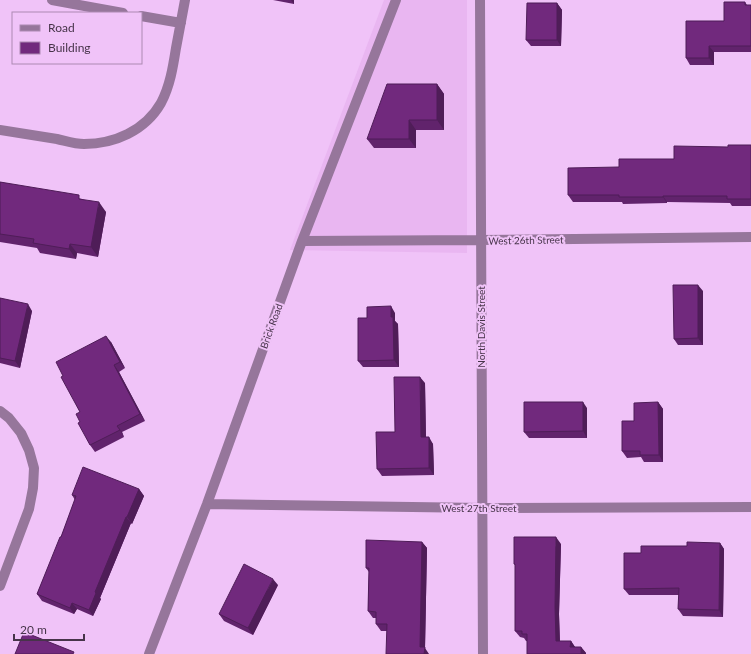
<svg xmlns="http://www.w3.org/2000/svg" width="751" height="654" font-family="Lato,sans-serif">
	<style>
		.built { fill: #e9b6f1 }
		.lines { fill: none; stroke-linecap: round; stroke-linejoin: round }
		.minor { stroke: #96769b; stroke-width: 10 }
		.wall { fill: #61236c }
		.shaded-wall { fill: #4f1d58 }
		.building { fill: #71297d; stroke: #4f1d58 }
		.labels { text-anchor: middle; stroke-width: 4; stroke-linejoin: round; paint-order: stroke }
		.street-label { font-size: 10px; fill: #47344a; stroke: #f0c3f8 }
	</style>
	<rect width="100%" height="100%" fill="#f0c3f8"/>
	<path class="built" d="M384,0H467V253L290,250Z"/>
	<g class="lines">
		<path class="minor" d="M52,0L123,13
			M480,0L483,654
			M141,16L181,23
			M0,130C19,133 38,136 57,139C66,141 75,144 84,144C114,144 145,131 161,103C170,86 173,67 176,48C179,32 182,16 185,0
			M302,241L481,240L751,237
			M0,411L9,418L21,433L29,450L34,468L33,488L29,509L0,586
			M207,504L482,508L751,507
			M149,654L207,504L302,241L396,0"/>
	</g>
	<path class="wall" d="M273,0H294V4Z
		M745,2L747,5H751V52H714V65H690L686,58L724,21Z
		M557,3L562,10L561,46H531L526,40Z
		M437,84L444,94V130H416V148H374L367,139Z
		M751,145V206H732L730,203L667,202V203L623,204L622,202H573L568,195L619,167L674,159L728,147Z
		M0,182L82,199L106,212L98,257L77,253L76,259L40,253L37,248L0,242Z
		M703,291V345H678L674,339Z
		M0,298L32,311L20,368L0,363Z
		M395,313V321L398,324L399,367H363L358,361L367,318Z
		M111,342L125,368L119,372L145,421L122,432L124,437L95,452L90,445L80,422V412L63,376Z
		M425,383L426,437L433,444L434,475L382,476L377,469L395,432Z
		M658,402L663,409V462H644L641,457L627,458L622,451L634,421Z
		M587,408V438H529L524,432Z
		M139,489L144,496L132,524L131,523L100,598L101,599L93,616L77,609L74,614L42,601L37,594L61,537L75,500L72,495Z
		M422,542L427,548L425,648L387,631H381L376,624V618H373L368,611L369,572L366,568Z
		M720,543L724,549L723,617L683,616L678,609L679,595H629L624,589L641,553L687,546Z
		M561,544L559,614L560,641H571L575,647H581L586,653L526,641L524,638L520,637L515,631V565L514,564Z
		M278,585L253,635L224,621L219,614Z"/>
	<path class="shaded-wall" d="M291,0H294V4Z
		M557,3L562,10L561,46L557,40Z
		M709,46L714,52V65L709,58Z
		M437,84L444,94V130L437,120Z
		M409,120L416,130V148L409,139Z
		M663,196L667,202V203L663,197Z
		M99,202L106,212L98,257L91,247Z
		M70,244L77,253L76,259L69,249Z
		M698,285L703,291V345L698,338Z
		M28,304L32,311L20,368L15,361Z
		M391,306L395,313V321L398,324L399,367L394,360L391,317Z
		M106,336L111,342L125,368L120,362Z
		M114,365L119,372L145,421L140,414Z
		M420,377L425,383L426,444L421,437Z
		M583,402L587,408V438L583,431Z
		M658,402L663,409V462L659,455Z
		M117,426L122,432L124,437L120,430Z
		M429,437L433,444L434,475L429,468Z
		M139,489L144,496L132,524L127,517Z
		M126,517L131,523L100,598L101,599L93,616L89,610L95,592Z
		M556,537L561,544L559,614L560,648L556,641L555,607Z
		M422,542L427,548L425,648L429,654H424L420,647Z
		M720,543L724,549L723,617L719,610Z
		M273,579L278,585L253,635L248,628Z
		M72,603L77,609L74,614L70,608Z
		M571,641L575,647H570Z
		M581,647L586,653V654H581Z"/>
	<path class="building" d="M724,2H745V5H751V46H709V58H686V21H724Z
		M527,3H557V40H526Z
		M387,84H437V120H409V139H367Z
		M728,145H751V199H727V196H663V197H619V195H568V168L619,167V159H674V146L728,147Z
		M0,182L79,195V199L99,202L91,247L70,244L69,249L33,243L34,239L0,234Z
		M673,285H698V338L674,339Z
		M0,298L28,304L15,361L0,358Z
		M391,306V317H393L394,360L358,361V318H367V307Z
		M106,336L120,362L114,365L140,414L117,426L120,430L90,445L78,423L80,422L76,414L80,412L61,377L63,376L56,362Z
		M394,377H420L421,437H429V468L377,469L376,432H395Z
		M524,402H583V431L524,432Z
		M658,402L659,455H640V451H622V421H634V403Z
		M83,467L139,489L127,517H126L95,592L96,593L89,610L72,603L70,608L37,594L60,537H61L76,496L72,495Z
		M514,537H556L555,607L556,641H571L570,647H581V654H527V634H522V631H515V564H514Z
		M366,540L422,542L420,647H425L424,654H386L387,624H376V612L368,611L369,568H366Z
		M687,542L720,543L719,610L678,609L679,588L624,589V553H641V546H687Z
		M244,564L273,579L248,628L219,614Z
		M24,632L74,652L73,654H15Z"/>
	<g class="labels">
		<g class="street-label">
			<text transform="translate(526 240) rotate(-1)" y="4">West 26th Street</text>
			<text transform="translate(271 326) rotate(-70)" y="4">Brick Road</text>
			<text transform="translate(481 327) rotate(-90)" y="4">North Davis Street</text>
			<text x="479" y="512">West 27th Street</text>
		</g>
	</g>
	<rect x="12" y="12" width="130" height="52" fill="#f0c3f8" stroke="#ac8ab2"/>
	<rect x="20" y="25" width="20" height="6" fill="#96769b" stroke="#ac8ab2"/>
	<text x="48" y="32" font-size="12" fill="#47344a">Road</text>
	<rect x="20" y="42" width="20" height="12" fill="#71297d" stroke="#ac8ab2"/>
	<text x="48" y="52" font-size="12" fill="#47344a">Building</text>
	<path d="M14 634v6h70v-6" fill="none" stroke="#47344a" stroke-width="2"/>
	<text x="20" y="634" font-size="12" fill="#47344a" stroke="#f0c3f8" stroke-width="3" paint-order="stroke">20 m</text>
</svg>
